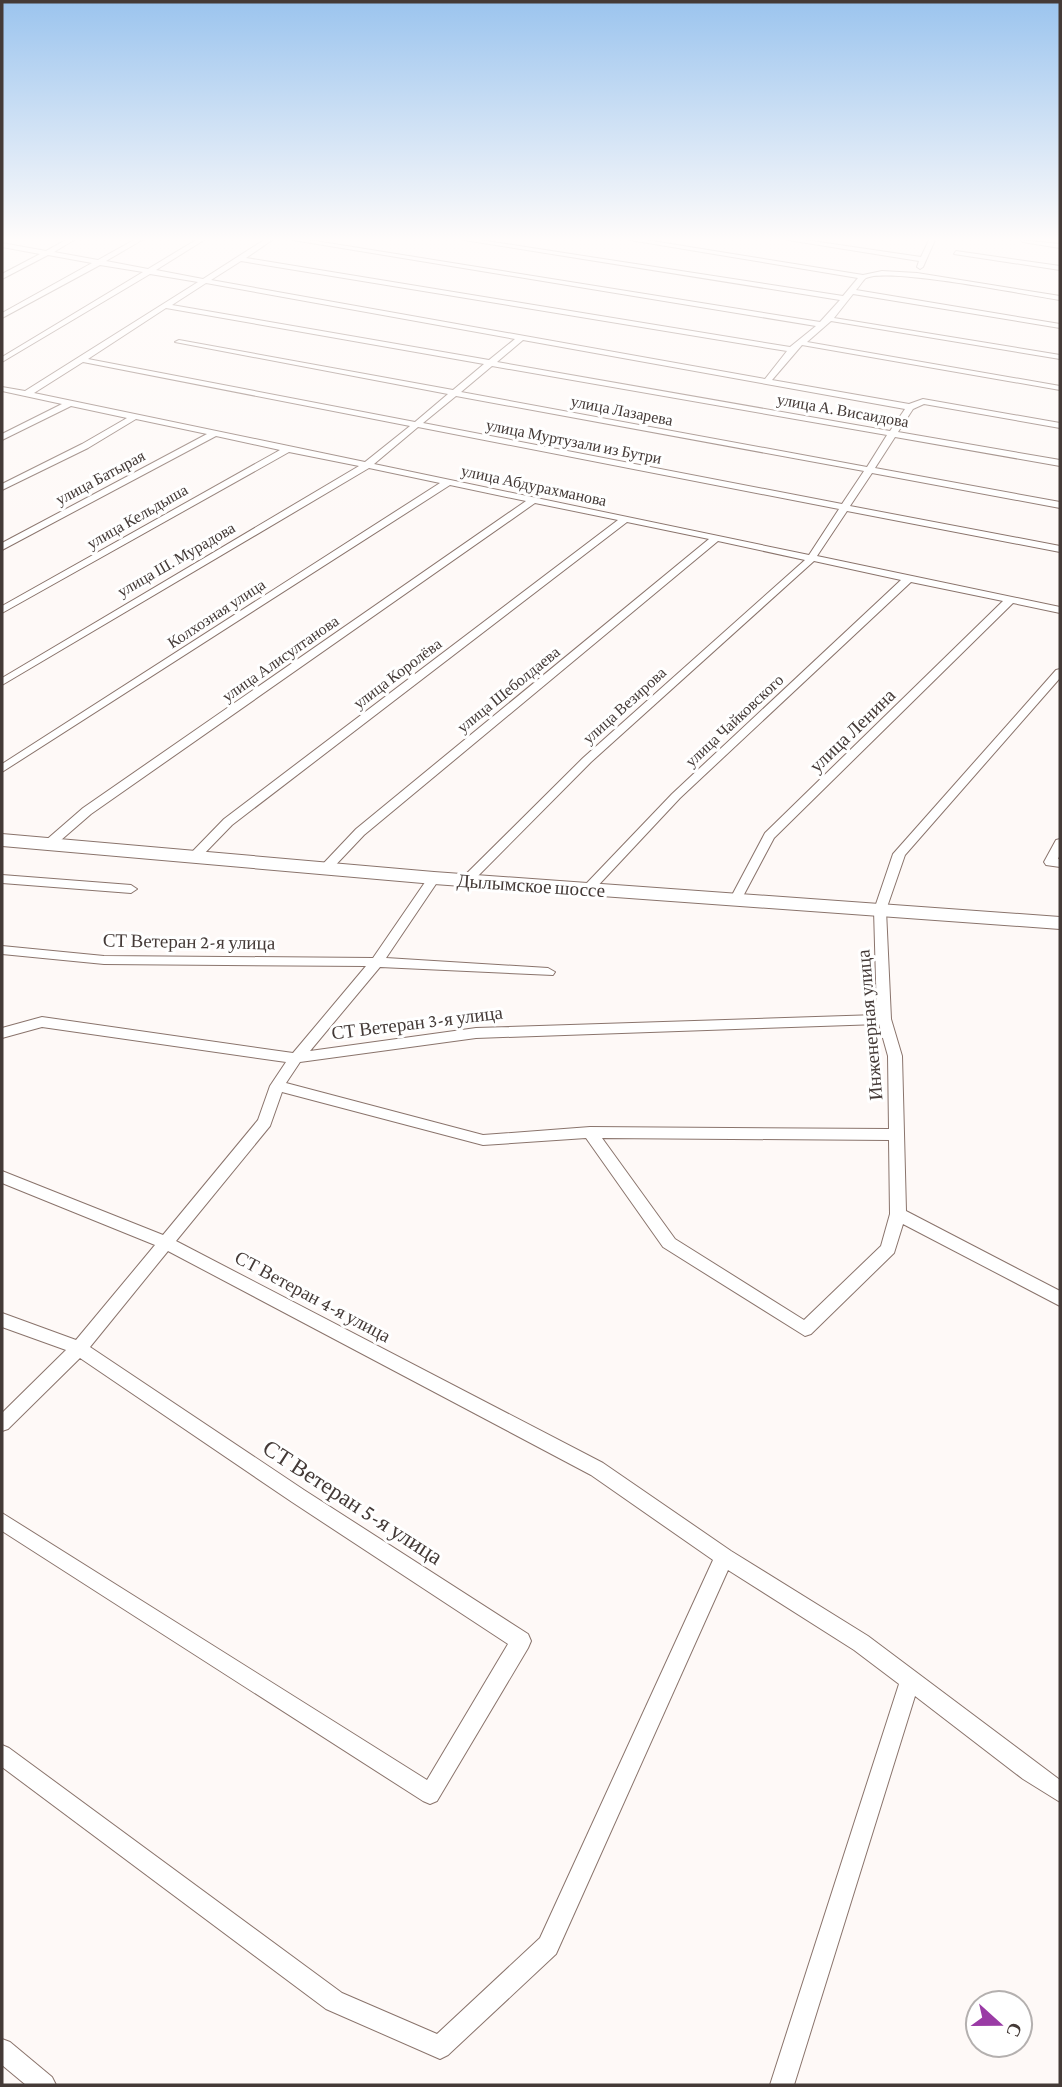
<svg xmlns="http://www.w3.org/2000/svg" width="1062" height="2087" font-family="'Crimson Pro',serif">
	<style>
		.lines { fill: none; stroke-linecap: round; stroke-linejoin: round }
		.minor-casing { stroke: #8a746c; stroke-width: 2 }
		.secondary-casing { stroke: #8a746c; stroke-width: 2 }
		.minor { fill: #fff; fill-rule: evenodd }
		.secondary { fill: #fff; fill-rule: evenodd }
		.labels { text-anchor: middle; stroke-width: 6; stroke-linejoin: round; paint-order: stroke }
		.far-street-label { font-size: 16px; fill: #443a37; stroke: #fff }
		.street-label { font-size: 19px; fill: #443a37; stroke: #fff }
		.near-street-label { font-size: 23px; fill: #443a37; stroke: #fff }
	</style>
	<rect width="100%" height="100%" fill="#fef9f7"/>
	<g class="lines">
		<g class="minor-casing">
			<path id="minor" d="M66,240H74L54,252L98,260L134,240H142L106,261L148,269L196,240H204L156,270L203,279L264,240H272L246,258L790,347L816,326L293,240H309L820,322L840,300L464,240H480L843,296L858,278L630,240H646L863,275L882,271L917,273L1060,296V300C1027,295 889,267 866,278C863,280 859,287 856,290L1060,324V328L853,294L834,318L1060,355V359L831,321L807,342L1060,386V390L802,345L772,380L909,404L923,399L1060,423V428L924,404L913,409L898,432L1060,460V466L895,437L875,468L1060,502V508L872,473L850,506L1060,546V552L847,511L817,556L1060,607V613L1013,603L774,838L740,902H732L730,899L765,833L1003,601L911,582L680,798L592,892H584L582,889L584,886L672,794L901,580L814,561L591,762L470,884H462L460,881L462,878L583,758L805,560L718,541L364,835L329,872H321L319,869L321,866L356,829L709,539L627,522L232,825L198,860H190L188,857L190,854L224,819L618,520L535,503L91,814L53,847H45L43,844L45,841L83,808L526,501L450,485L2,772V764L440,483L369,468L2,685V678L359,466L289,452L2,613V606L280,450L216,436L2,550V543L207,434L136,419L88,448L2,490V484L82,444L127,418L71,406L2,440V434L62,404L2,391V387L25,391L198,282L150,274L2,362V357L143,272L100,265L2,318V313L92,263L48,255L2,279V274L40,254L2,247V243L46,251ZM241,261L787,351L765,379L211,280ZM206,283L515,339L489,360L172,305ZM166,308L484,364L453,390L179,340L175,342L448,394L415,422L88,359ZM523,340L905,409L890,431L497,362ZM83,362L410,426L365,462L34,393ZM492,366L887,435L867,467L461,392ZM456,396L864,471L842,504L423,423ZM418,427L839,509L809,555L374,464Z
				M788,240H805L921,257L929,240H935L923,267L920,269L917,267L919,261Z
				M1020,240L1060,244V248L1023,242Z
				M956,251L1060,266V270L954,254Z
				M1060,669V678L905,855L886,910L891,1019L902,1056L906,1211L1060,1291V1306L903,1224L894,1253L811,1334L805,1336L663,1247L586,1138L483,1145L282,1092L270,1126L176,1241L603,1463L731,1551L868,1636L1060,1780V1802L1023,1779L915,1696L794,2085H770L899,1684L854,1650L728,1570L556,1954L448,2055L440,2059L326,2009L2,1767V1745L9,1748L342,1993L437,2034L540,1938L713,1560L591,1475L168,1251L90,1347L304,1490L528,1634L531,1641L528,1648L437,1801L430,1804L423,1801L2,1531V1513L427,1780L508,1644L292,1502L80,1358L8,1429L2,1431V1413L66,1350L2,1327V1313L76,1340L155,1245L2,1183V1171L163,1235L258,1120L270,1086L286,1062L42,1027L2,1038V1028L42,1017L293,1053L366,966L104,964L2,954V946L104,956L373,958L430,875L434,874L440,878L386,958L548,968L555,972L553,975L380,967L310,1051L476,1028L877,1015L874,910L893,854L1056,670ZM879,1024L888,1056L889,1129L590,1127L483,1135L286,1083L300,1062L476,1038ZM602,1138L889,1140L890,1214L881,1246L804,1320L675,1239Z
				M1060,839V854L1058,859H1060V867L1046,865L1044,862L1056,840Z
				M2,875L131,885L137,889L131,893L2,883Z
				M2,2039L10,2042L52,2077L56,2085H26L2,2065Z"/>
		</g>
		<g class="secondary-casing">
			<path id="secondary" d="M2,834L434,872L1060,917V929L434,884L2,846Z"/>
		</g>
		<use href="#minor" class="minor"/>
		<use href="#secondary" class="secondary"/>
	</g>
	<linearGradient id="sky" x2="0" y2="1"><stop stop-color="#9bc4ee"/><stop offset="0.45" stop-color="#fffcfb"/><stop offset="1" stop-color="#fffcfb" stop-opacity="0"/></linearGradient>
	<rect width="1062" height="532" fill="url(#sky)"/>
	<g class="labels">
		<g class="far-street-label">
			<text transform="translate(622 410) rotate(11)" y="6">улица Лазарева</text>
			<text transform="translate(843 410) rotate(10)" y="6">улица А. Висаидова</text>
			<text transform="translate(574 441) rotate(11)" y="6">улица Муртузали из Бутри</text>
			<text transform="translate(100 477) rotate(-28)" y="6">улица Батырая</text>
			<text transform="translate(534 485) rotate(12)" y="6">улица Абдурахманова</text>
			<text transform="translate(137 516) rotate(-30)" y="6">улица Кельдыша</text>
			<text transform="translate(176 559) rotate(-30)" y="6">улица Ш. Мурадова</text>
			<text transform="translate(216 613) rotate(-33)" y="6">Колхозная улица</text>
			<text transform="translate(280 658) rotate(-35)" y="6">улица Алисултанова</text>
			<text transform="translate(397 673) rotate(-37)" y="6">улица Королёва</text>
			<text transform="translate(508 689) rotate(-39)" y="6">улица Шеболдаева</text>
			<text transform="translate(624 705) rotate(-42)" y="6">улица Везирова</text>
			<text transform="translate(734 720) rotate(-43)" y="6">улица Чайковского</text>
		</g>
		<g class="street-label">
			<text transform="translate(852 730) rotate(-44)" y="7">улица Ленина</text>
			<text transform="translate(531 885) rotate(4)" y="7">Дылымское шоссе</text>
			<text transform="translate(189 941) rotate(1)" y="7">СТ Ветеран 2-я улица</text>
			<text transform="translate(417 1022) rotate(-7)" y="7">СТ Ветеран 3-я улица</text>
			<text transform="translate(869 1025) rotate(-95)" y="7">Инженерная улица</text>
			<text transform="translate(313 1296) rotate(28)" y="7">СТ Ветеран 4-я улица</text>
		</g>
		<g class="near-street-label">
			<text transform="translate(353 1502) rotate(33)" y="8">СТ Ветеран 5-я улица</text>
		</g>
	</g>
	<rect width="1062" height="2087" fill="none" stroke="#443a37" stroke-width="7"/>
	<g transform="translate(999 2024) rotate(111)"><circle r="33" fill="#ffffff" stroke="#b4b0af" stroke-width="2"/>
	<path d="M0-5L12 26L0 18L-12 26Z" fill="#9a3ba5"/>
	<text y="-10" font-size="19" font-weight="bold" text-anchor="middle" fill="#443a37">С</text>
	</g>
</svg>
